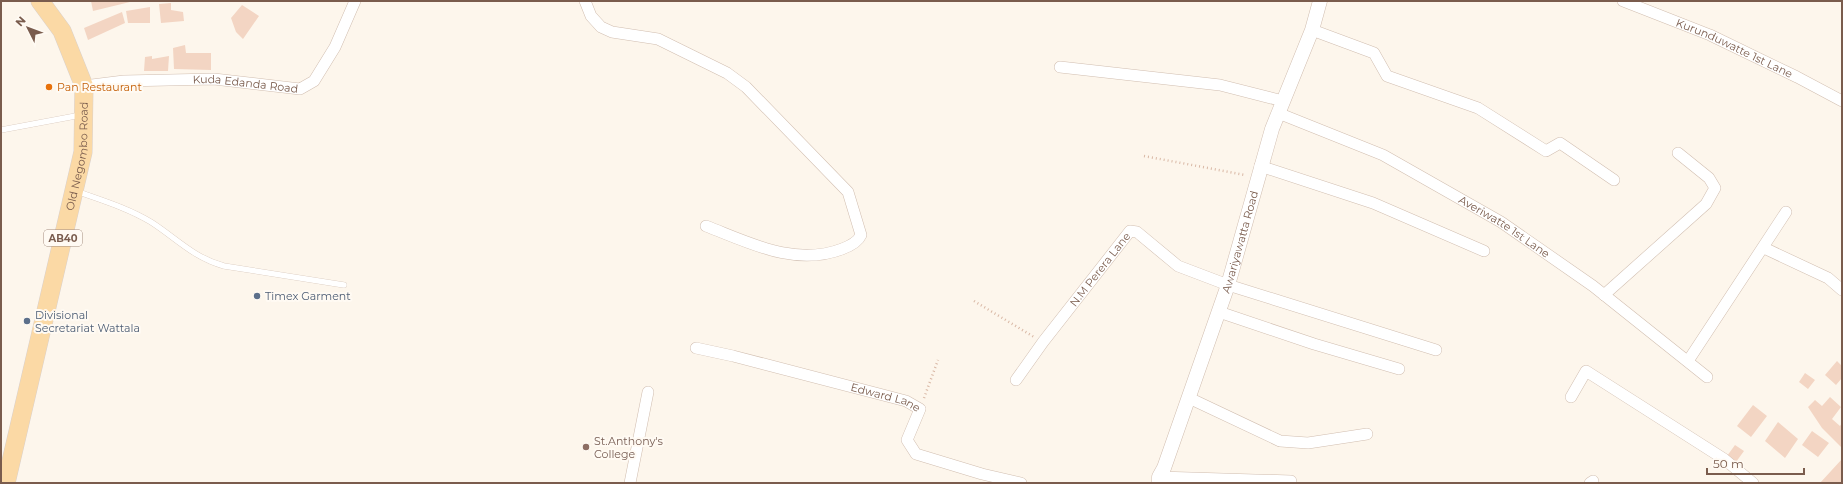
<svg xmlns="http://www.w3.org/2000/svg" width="1843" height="484" font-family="Montserrat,sans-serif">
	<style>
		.building { fill: #f3d5c3 }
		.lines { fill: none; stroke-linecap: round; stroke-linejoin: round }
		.service-casing { stroke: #d1beb0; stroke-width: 6 }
		.minor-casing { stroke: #d1beb0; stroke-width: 12 }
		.tertiary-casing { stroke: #d1beb0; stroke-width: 15 }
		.primary-casing { stroke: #dad1cd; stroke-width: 19 }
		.path { stroke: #d9b8a5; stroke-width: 2.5; stroke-dasharray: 1 3; stroke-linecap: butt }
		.service { stroke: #fff; stroke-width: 5.5 }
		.minor { stroke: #fff; stroke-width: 11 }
		.tertiary { stroke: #fff; stroke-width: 14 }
		.primary { stroke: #fbd9a5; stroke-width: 18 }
		.food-dot { fill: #e8710a; stroke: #fffaf3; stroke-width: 1.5 }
		.service-dot { fill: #5c6f8a; stroke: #fffaf3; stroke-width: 1.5 }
		.education-dot { fill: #8d6e63; stroke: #fffaf3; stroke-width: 1.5 }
		.labels { text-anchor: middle; stroke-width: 4; stroke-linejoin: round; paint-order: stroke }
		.shield { fill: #fffaf3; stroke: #a28b7f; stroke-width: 1 }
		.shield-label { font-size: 10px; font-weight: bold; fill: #7a5c4d }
		.street-label { font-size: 11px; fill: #7a5c4d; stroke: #fffaf3 }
		.food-label { font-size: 11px; fill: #c56008; stroke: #fffaf3; text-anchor: start }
		.service-label { font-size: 11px; fill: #4e5e75; stroke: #fffaf3; text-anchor: start }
		.education-label { font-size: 11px; fill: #785e54; stroke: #fffaf3; text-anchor: start }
	</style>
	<rect width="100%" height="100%" fill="#fdf6ec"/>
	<path class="building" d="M91,1H130V2L93,11Z
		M171,3V10L183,12L184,21L161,23L159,4Z
		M242,5L259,16L243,39L236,32L231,18Z
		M150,7V23H128L126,11Z
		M122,12L125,23L88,40L84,28Z
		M185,45L186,53H211V70L174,69L173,48Z
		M152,56V59L169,56L168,71H144L145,57Z
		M1837,361L1842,366V378L1836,385L1825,375Z
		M1805,373L1815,380L1808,389L1799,382Z
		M1830,397L1841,407L1832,419L1840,426L1842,423V448L1822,428L1808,407L1815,400L1822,406Z
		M1753,405L1767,416L1751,437L1737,426Z
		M1778,422L1798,439L1785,458L1765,441Z
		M1812,431L1829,443L1818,457L1802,445Z
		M1735,445L1744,451L1736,462L1727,456Z
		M1842,459V483H1820Z"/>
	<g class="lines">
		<g class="service-casing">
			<path id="service" d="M1,130L81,115
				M76,191C101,200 128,208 151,222C176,238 194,258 224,266L344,285"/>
		</g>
		<g class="minor-casing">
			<g id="minor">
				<path d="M585,1L591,16L601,27L612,32L658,39L727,73L746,87L848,192L861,235C858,242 850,246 842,249C795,267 750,243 706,226"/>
				<path id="s1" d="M1623,1L1710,35L1797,77L1842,101"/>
				<path d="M1312,30L1374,53L1387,76L1478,108L1546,151L1560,143L1614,180"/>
				<path d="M1060,67L1220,85L1283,101"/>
				<path id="s2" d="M84,86L124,81L214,79L300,89L314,81L335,47L355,1"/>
				<path id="s3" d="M1278,113L1383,155L1501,222L1593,286L1707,377"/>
				<path d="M1260,166L1373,203L1484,251"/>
				<path d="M1764,248L1828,278L1842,290"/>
				<path d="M1604,295L1706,204L1715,188L1709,178L1678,153"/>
				<path d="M1219,312L1314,344L1399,369"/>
				<path id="s4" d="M696,348L733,356L906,401L920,409L907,440L916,454L982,474L1021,483"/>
				<path d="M1688,361L1786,212"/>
				<path id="s5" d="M1016,380L1043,342L1130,231L1137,232L1178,266L1228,285L1436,350"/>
				<path d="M1571,397L1586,371L1724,459L1753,483"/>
				<path d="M1189,398L1280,441L1308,443L1367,434"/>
				<path d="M1159,477L1291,481"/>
				<path d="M630,483L648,392"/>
				<path d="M1590,483L1593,481"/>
			</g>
		</g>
		<g class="tertiary-casing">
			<g id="tertiary">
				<path id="s6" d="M1159,483V477L1164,468L1228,285L1272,129L1312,30L1320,1"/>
			</g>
		</g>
		<g class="primary-casing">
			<g id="primary">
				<path id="s7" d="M6,483L83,152L84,86L62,31L40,1"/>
			</g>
		</g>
		<path class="path" d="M1144,156L1245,175
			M974,301L1034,337
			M924,398L938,360"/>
		<use href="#service" class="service"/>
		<use href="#minor" class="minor"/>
		<use href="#tertiary" class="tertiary"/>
		<use href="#primary" class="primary"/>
	</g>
	<circle class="food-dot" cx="49" cy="87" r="4"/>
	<g class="service-dot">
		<circle cx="257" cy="296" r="4"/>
		<circle cx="27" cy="321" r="4"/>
	</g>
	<circle class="education-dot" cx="586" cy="447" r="4"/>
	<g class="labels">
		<rect class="shield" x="44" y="230" width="38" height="16" rx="3"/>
		<g class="shield-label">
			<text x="63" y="242">AB40</text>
		</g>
		<g class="street-label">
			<text dy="4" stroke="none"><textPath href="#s1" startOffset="121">Kurunduwatte 1st Lane</textPath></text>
			<text dy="4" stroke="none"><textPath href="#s2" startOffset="162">Kuda Edanda Road</textPath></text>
			<text dy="4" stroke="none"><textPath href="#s7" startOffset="335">Old Negombo Road</textPath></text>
			<text dy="4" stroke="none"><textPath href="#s3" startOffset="254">Averiwatte 1st Lane</textPath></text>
			<text dy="4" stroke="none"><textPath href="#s6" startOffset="255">Awariyawatta Road</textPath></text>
			<text dy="4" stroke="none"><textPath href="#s5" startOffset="139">N.M Perera Lane</textPath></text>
			<text dy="4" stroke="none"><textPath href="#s4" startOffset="196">Edward Lane</textPath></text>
		</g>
		<g class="food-label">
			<text x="57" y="91">Pan Restaurant</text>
		</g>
		<g class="service-label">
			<text x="265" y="300">Timex Garment</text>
			<text x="35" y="319">Divisional<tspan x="35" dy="13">Secretariat Wattala</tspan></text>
		</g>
		<g class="education-label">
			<text x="594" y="445">St.Anthony's<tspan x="594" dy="13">College</tspan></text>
		</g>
	</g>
	<rect width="1843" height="484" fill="none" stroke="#7a5c4d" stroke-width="4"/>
	<g transform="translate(28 28) rotate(312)" stroke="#fffaf3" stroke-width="3" paint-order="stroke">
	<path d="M0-3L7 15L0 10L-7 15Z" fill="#7a5c4d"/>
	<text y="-6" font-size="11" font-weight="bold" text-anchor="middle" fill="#7a5c4d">N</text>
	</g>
	<path d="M1707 468v6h97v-6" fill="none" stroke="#7a5c4d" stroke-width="2"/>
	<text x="1713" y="468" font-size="12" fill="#7a5c4d" stroke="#fffaf3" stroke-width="3" paint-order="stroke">50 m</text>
</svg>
